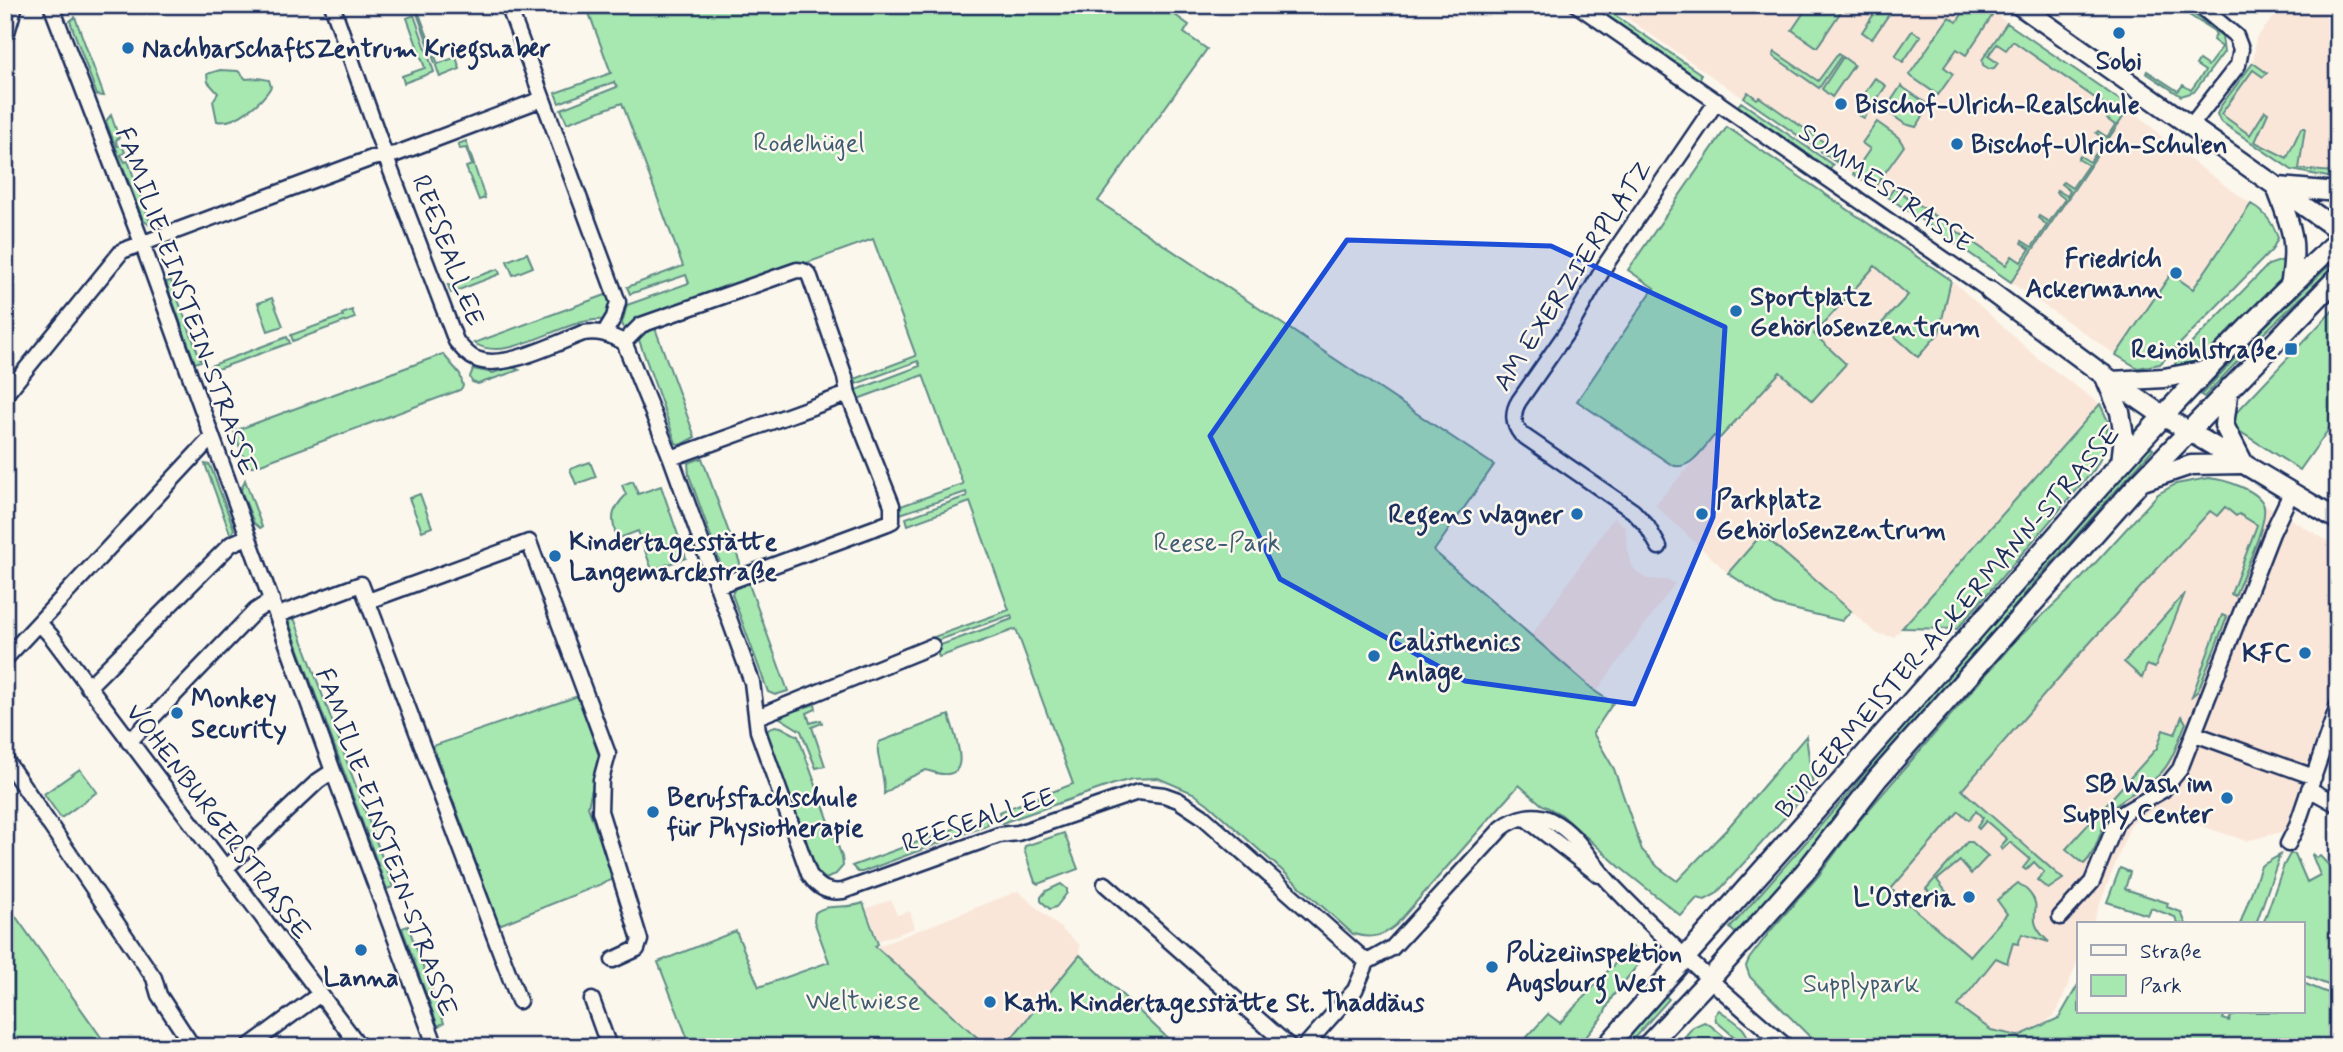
<svg xmlns="http://www.w3.org/2000/svg" width="2343" height="1052" font-family="Mynerve,sans-serif">
	<style>
		.built { fill: #fae6d9 }
		.green { fill: #a7e7b0; stroke: #618b87; stroke-width: 2 }
		.lines { fill: none; stroke-linecap: round; stroke-linejoin: round }
		.minor-casing { stroke: #1b2f5e; stroke-width: 19 }
		.tertiary-casing { stroke: #1b2f5e; stroke-width: 23 }
		.secondary-casing { stroke: #1b2f5e; stroke-width: 24 }
		.minor { stroke: #fbf7ec; stroke-width: 14 }
		.tertiary { stroke: #fbf7ec; stroke-width: 18 }
		.secondary { stroke: #fbf7ec; stroke-width: 19 }
		.tram { stroke: #1b2f5e; stroke-width: 2 }
		.marked { fill: #1d4ed8; fill-opacity: 0.2; stroke: #1d4ed8; stroke-width: 5; stroke-linejoin: round }
		.poi-dot { fill: #1f6fb2; stroke: #fbf7ec; stroke-width: 2.5 }
		.labels { text-anchor: middle; stroke-width: 5; stroke-linejoin: round; paint-order: stroke }
		.poi-label { font-size: 26px; font-weight: bold; fill: #1b2f5e; stroke: #fbf7ec; text-anchor: start }
		.park-label { font-size: 26px; fill: #3e5d72; stroke: #fbf7ec }
		.street-label { font-size: 26px; fill: #1b2f5e; stroke: #fbf7ec }
	</style>
	<rect width="100%" height="100%" fill="#fbf7ec"/>
	<filter id="ink" filterUnits="userSpaceOnUse"><feTurbulence type="fractalNoise" baseFrequency=".0143" numOctaves="2"/><feDisplacementMap in="SourceGraphic" scale="14" xChannelSelector="R" yChannelSelector="G"/><feConvolveMatrix kernelMatrix="1 2 1 2 8 2 1 2 1" color-interpolation-filters="sRGB"/></filter>
	<g filter="url(#ink)">
		<path class="built" d="M1608,5H1982L2130,107L2174,148L2251,204L2192,289L2171,275L2116,355Z
			M2284,5H2338V179L2302,173L2281,164L2220,121L2218,118L2220,107L2253,63L2256,38Z
			M1893,242L1954,282L2035,356L2100,404L1894,637L1877,634L1762,534L1728,573L1655,505L1715,437L1721,440L1877,263Z
			M2227,482L2338,547V672L2285,831L2246,841L2154,810L2131,824L2092,924H2079V958L2057,1012L2041,1027L2019,1036L1991,1030L1958,1006L1876,884Z
			M1614,517L1625,527L1629,559L1634,569L1647,579L1666,580L1675,583L1596,692L1531,636Z
			M1018,891L1080,945L1079,957L1004,1047H988L876,947Z
			M891,900L897,915L910,911L915,928L878,941L867,908Z"/>
		<path class="green" d="M414,5H424L417,8L438,64L456,57L460,69L440,77Z
			M586,5H1161L1189,25L1184,33L1207,49L1098,201L1494,465L1434,551L1596,692L1613,703L1593,733L1614,769L1642,850L1658,867L1677,881L1726,830L1806,736L1813,786L1716,894L1705,900L1697,898L1681,916L1621,868L1562,815L1541,804L1519,785L1396,925C1382,937 1370,939 1353,934L1208,804L1193,793L1158,778L1132,779L1114,784L1002,823L999,812L1073,784L1016,629L939,657L935,647L1012,619L1011,615L933,642L931,638L1009,610L970,502L908,525L906,518L967,496L966,492L897,515L898,507L963,484L923,375L855,400L854,391L920,366L918,361L856,384L855,379L916,356L873,239L624,329L622,323L627,305L689,283L686,275L630,294L627,287L683,266L622,103L567,123L561,109L617,87L614,82L559,103L555,93L611,73Z
			M1592,5H1600L1701,74V77L1699,79Z
			M1809,5H1841L1844,7L1817,47L1792,30Z
			M1880,5L1894,7L1872,39L1862,32Z
			M1968,5H1979L1976,10L1982,14L1990,11L1994,13L1966,55L1957,49L1944,67L1953,74L1938,95L1909,75L1949,17L1957,22Z
			M2191,12L2222,36L2224,52L2194,92L2181,96L2146,73L2147,71L2178,91L2183,85L2191,90L2205,71L2196,65L2199,60L2208,66L2222,47L2213,40L2216,35L2214,31L2189,15Z
			M414,15L434,72L404,83L402,76L425,68L407,18Z
			M75,17L104,96L97,95L70,21Z
			M2007,23L2130,107L2011,282L1888,197L1894,188L2006,265L2012,256L2021,262L2030,249L2021,243L2022,241L2032,247L2047,225L2038,218L2039,216L2049,222L2065,199L2056,192L2057,190L2067,196L2070,191L2061,184L2063,182L2072,188L2088,165L2078,159L2080,156L2090,162L2105,140L2096,133L2098,131L2107,137L2115,125L2107,119L2112,110L2013,41L2006,50L1997,44L1988,56L1998,63L1994,68L1989,69L1983,65L1982,60Z
			M1912,31L1921,36L1903,62L1895,56Z
			M1775,52L1818,81L1838,54L1841,56L1819,88L1773,56Z
			M1843,57L1854,65L1832,97L1822,89Z
			M2253,63L2267,73L2263,77L2253,70L2221,114L2250,135L2265,111L2268,113L2255,142L2287,158L2301,128H2305L2299,169L2333,172L2338,142V179L2292,170L2220,121L2217,114L2220,107Z
			M220,70L238,71L246,79L258,78L269,80L271,87C262,102 236,125 217,121L213,101L218,93L208,82L207,74Z
			M1875,78L1886,86L1864,118L1855,113L1858,109L1855,107Z
			M1901,86L1930,106L1916,127L1905,124L1885,110Z
			M1748,92L1757,99L1759,97L1831,147L1830,149L1840,155L1836,162L1744,98Z
			M1741,102L1833,165L1827,174L1810,161L1811,156L1738,106Z
			M111,115L119,138L116,140L117,146L122,145L125,152L121,155L125,162L128,161L152,227L143,220L106,121Z
			M1877,122L1898,137L1904,146L1874,188L1853,174L1870,149L1862,143Z
			M1727,127L1951,280L1939,333L1918,357L1881,324L1908,295L1875,266L1814,334L1846,364L1812,401L1780,372L1720,438L1714,436C1703,448 1690,472 1672,465L1577,401L1654,288L1628,270Z
			M466,141L485,198L479,200L466,167L472,165L466,148L460,149L458,144Z
			M2251,204C2265,212 2273,223 2278,238L2272,250L2160,364L2138,368L2116,355L2171,274L2193,289Z
			M527,253L533,267L513,275L507,261Z
			M2289,258L2286,272L2277,286L2211,352L2200,360L2173,371L2177,358L2268,265Z
			M2331,264L2334,266L2265,332L2204,397L2201,395L2262,329Z
			M498,269L500,274L451,293L448,285L451,286Z
			M171,281L201,361L195,363L166,282Z
			M611,293C612,303 610,312 604,320C564,316 509,366 474,343Z
			M272,298L283,326L268,331L258,303Z
			M2338,305V416L2300,470L2236,429L2231,418Z
			M352,310L355,318L293,341L291,335L343,316L342,314Z
			M655,328L695,437L680,445L676,443L639,340L642,334Z
			M287,337L290,343L212,371L210,366Z
			M443,354L460,374L463,386L460,390L258,465L247,467L234,431Z
			M512,367L519,370L478,384L472,382L470,377L473,369L493,373Z
			M2100,404L2108,421L2105,451L2094,470L1957,629L1902,628Z
			M2150,446L2153,449L2037,579L1985,643L1861,783L1809,855L1737,935L1730,928L1851,791L1891,738Z
			M702,458L740,563L738,569L733,572L723,571L689,475L688,463Z
			M590,462L596,477L576,484L570,469Z
			M205,464L210,465L234,529L231,536Z
			M2208,478C2223,479 2261,490 2264,507C2267,526 2242,576 2235,596L2231,594L2257,525L2239,514L2236,516L2225,507L2217,516L2210,511L2076,658L1962,790L2063,879L2048,889L2037,880L2044,872L2034,862L2026,870L2023,868L2030,859L2010,842L2002,850L2000,847L2007,839L1986,821L1979,829L1977,827L1983,818L1976,811L1969,820L1959,811L1891,889L1970,956L2007,914L1997,900L2018,883C2022,886 2028,890 2031,895C2044,911 2022,918 2049,942L2022,934L2018,944L2013,943L2007,963L1996,958L1958,1006L1991,1030L2019,1036L2059,1018L2079,983V1012H2226L2223,1019L2229,1021L2231,1016L2240,1012H2303V983L2338,997V1047H1820L1750,977L1746,966L1749,959L1771,930L1819,875L1858,822L2015,641L2079,581L2158,494L2176,484Z
			M245,480L262,527L260,528L254,523L241,490Z
			M633,481L638,494L661,486L686,558L652,570L638,531L617,539C611,519 610,511 626,495L622,485Z
			M420,494L432,527L422,531L409,498Z
			M1762,534L1851,611L1842,621L1776,605L1728,573Z
			M747,579L788,691L775,695L768,692L732,594L736,586Z
			M2185,593L2155,668L2147,665L2142,678L2124,662Z
			M293,615L393,887L387,889L287,617Z
			M2222,615L2227,617L2198,691L2192,696Z
			M578,696L599,756L588,807L614,879L499,925L433,746Z
			M795,704L797,710L815,704L816,709L807,713L810,723L821,720L822,723L812,727L825,766L816,768L801,731L777,716Z
			M949,715C957,743 977,788 926,770L904,780L884,794C886,776 874,753 879,742Z
			M2182,716L2186,723C2178,741 2173,762 2158,776C2144,790 2123,794 2111,812C2099,828 2099,850 2084,864L2066,849L2157,748L2163,730L2175,734Z
			M775,726L781,727L798,736L842,857L843,866L836,874L826,879L816,871L766,737L768,730Z
			M80,769L97,792L61,818L44,794Z
			M986,817L988,825L862,872H858L852,866Z
			M1064,833L1078,869L1038,884L1035,882L1024,849L1025,846Z
			M1967,842H1972L1988,856L1971,874L1960,861L1937,880L1951,898L1944,906L1926,889Z
			M2290,854H2295L2307,882L2320,875L2312,855L2313,854L2317,858L2320,856L2338,875V989L2303,975V924H2263L2284,865Z
			M2280,855L2256,924H2240L2261,866Z
			M2120,868L2130,872L2125,889L2168,903L2167,907L2181,912L2186,924H2178L2175,917L2151,908L2148,915L2107,902Z
			M1061,884L1067,889V893L1056,907L1050,909L1041,901V897L1046,891Z
			M863,903L878,944L875,946L988,1047H691L658,962L736,931L759,987L829,962L814,921L815,913C828,902 847,910 863,903Z
			M9,907L108,1047H5V909Z
			M408,926L444,1023L438,1026L402,928Z
			M1631,946L1645,956L1612,997L1603,1016L1578,1047H1518L1548,1014L1560,1023Z
			M1080,955L1177,1047H1004Z
			M1663,994L1669,999L1626,1047H1616Z
			M1719,1010C1731,1019 1754,1030 1746,1047L1716,1021L1715,1015Z
			M1704,1022L1710,1025L1737,1047L1728,1043L1724,1047H1676L1693,1027Z"/>
		<g class="lines">
			<g class="minor-casing">
				<path id="minor" d="M51,5L142,243L333,771L436,1047
					M332,5L385,155L456,341C462,348 468,356 476,359C503,371 556,343 583,333C599,330 609,335 624,342L671,458L752,682L758,731L809,874C818,888 827,893 843,891L999,835L1018,833L1138,792L1164,795L1178,800L1202,816L1367,962L1392,948L1502,828C1516,817 1535,812 1552,821C1578,834 1591,863 1610,883C1665,941 1726,995 1787,1047
					M508,5L618,302L614,317L605,332
					M1577,5L1990,291
					M2190,127L2238,65L2241,49L2236,36L2199,5
					M624,342L641,325L797,270C803,270 807,271 810,277L845,377L848,394
					M5,395L122,251L372,158L396,154L542,99
					M671,458L848,394L892,505V521L888,523L717,586
					M1659,547L1647,526L1633,511L1521,434C1513,424 1512,412 1519,401L1569,329L1606,264L1717,101
					M368,601L529,542L608,754L601,780L600,811L640,940L637,949L613,960
					M278,615L361,584L519,1001
					M40,624L51,636L360,1047
					M5,659L211,438
					M88,687L231,544L247,537
					M757,717L932,646
					M2195,734L2314,777
					M129,742L255,611L272,600
					M5,759L154,978L159,995L193,1047
					M2309,789L2338,805
					M1525,818L1599,875
					M2288,844L2296,828L2338,705
					M225,869L318,781L333,771
					M1105,884L1290,1047
					M2060,917L2092,882L2116,823L2125,812L2163,790L2180,769L2272,533L2292,491
					M592,1000L609,1047
					M248,1047L320,994
					M1304,1047L1355,990L1367,962"/>
			</g>
			<g class="tertiary-casing">
				<path id="tertiary" d="M2019,5L2338,230
					M5,32L13,5
					M2276,187C2292,229 2298,240 2290,286
					M2279,187L2338,192
					M1990,291L2098,371L2163,416L2338,520
					M2104,375L2120,412L2124,436L2121,462
					M2112,381L2164,378L2207,370
					M2229,388L2224,425L2244,464
					M2140,482L2191,465L2241,464"/>
			</g>
			<g class="secondary-casing">
				<path id="secondary" d="M1606,1047C1724,913 1844,780 1961,645C2082,506 2202,365 2338,241
					M1646,1047L1710,979L1805,872L1878,778L2140,482L2338,277"/>
			</g>
			<use href="#minor" class="minor"/>
			<use href="#tertiary" class="tertiary"/>
			<use href="#secondary" class="secondary"/>
			<path class="tram" d="M5,14L11,5"/>
		</g>
	</g>
	<path class="marked" d="M1347,240L1551,246L1725,327L1713,517L1634,704L1465,681L1280,579L1210,436Z"/>
	<g class="poi-dot">
		<circle cx="2119" cy="33" r="7"/>
		<circle cx="128" cy="48" r="7"/>
		<circle cx="1841" cy="104" r="7"/>
		<circle cx="1957" cy="144" r="7"/>
		<circle cx="2176" cy="273" r="7"/>
		<circle cx="1736" cy="311" r="7"/>
		<rect x="2284" y="342" width="14" height="14" rx="3.5"/>
		<circle cx="1577" cy="514" r="7"/>
		<circle cx="1702" cy="514" r="7"/>
		<circle cx="555" cy="556" r="7"/>
		<circle cx="2305" cy="653" r="7"/>
		<circle cx="1374" cy="656" r="7"/>
		<circle cx="177" cy="713" r="7"/>
		<circle cx="2227" cy="798" r="7"/>
		<circle cx="653" cy="812" r="7"/>
		<circle cx="1969" cy="897" r="7"/>
		<circle cx="361" cy="950" r="7"/>
		<circle cx="1492" cy="967" r="7"/>
		<circle cx="990" cy="1002" r="7"/>
	</g>
	<g class="labels">
		<g class="poi-label">
			<text x="142" y="57">NachbarschaftsZentrum Kriegshaber</text>
			<text x="2119" y="69" text-anchor="middle">Sobi</text>
			<text x="1855" y="113">Bischof-Ulrich-Realschule</text>
			<text x="1971" y="153">Bischof-Ulrich-Schulen</text>
			<text x="2162" y="267" text-anchor="end">Friedrich<tspan x="2162" dy="30">Ackermann</tspan></text>
			<text x="1750" y="305">Sportplatz<tspan x="1750" dy="30">Gehörlosenzentrum</tspan></text>
			<text x="2277" y="358" text-anchor="end">Reinöhlstraße</text>
			<text x="1716" y="508">Parkplatz<tspan x="1716" dy="30">Gehörlosenzentrum</tspan></text>
			<text x="1563" y="523" text-anchor="end">Regens Wagner</text>
			<text x="569" y="550">Kindertagesstätte<tspan x="569" dy="30">Langemarckstraße</tspan></text>
			<text x="1388" y="650">Calisthenics<tspan x="1388" dy="30">Anlage</tspan></text>
			<text x="2291" y="662" text-anchor="end">KFC</text>
			<text x="191" y="707">Monkey<tspan x="191" dy="30">Security</tspan></text>
			<text x="2213" y="792" text-anchor="end">SB Wash im<tspan x="2213" dy="30">Supply Center</tspan></text>
			<text x="667" y="806">Berufsfachschule<tspan x="667" dy="30">für Physiotherapie</tspan></text>
			<text x="1955" y="906" text-anchor="end">L'Osteria</text>
			<text x="1506" y="961">Polizeiinspektion<tspan x="1506" dy="30">Augsburg West</tspan></text>
			<text x="361" y="986" text-anchor="middle">Lanna</text>
			<text x="1004" y="1011">Kath. Kindertagesstätte St. Thaddäus</text>
		</g>
		<g class="park-label">
			<text x="809" y="151">Rodelhügel</text>
			<text x="1217" y="551">Reese-Park</text>
			<text x="1861" y="992">Supplypark</text>
			<text x="863" y="1009">Weltwiese</text>
		</g>
		<g class="street-label">
			<text transform="translate(1886 187) rotate(35)" y="9">SOMMESTRASSE</text>
			<text transform="translate(449 250) rotate(69)" y="9">REESEALLEE</text>
			<text transform="translate(1572 275) rotate(-57)" y="9">AM EXERZIERPLATZ</text>
			<text transform="translate(187 301) rotate(70)" y="9">FAMILIE-EINSTEIN-STRASSE</text>
			<text transform="translate(1947 621) rotate(-49)" y="9">BÜRGERMEISTER-ACKERMANN-STRASSE</text>
			<text transform="translate(978 819) rotate(-18)" y="9">REESEALLEE</text>
			<text transform="translate(219 821) rotate(53)" y="9">VOHENBURGERSTRASSE</text>
			<text transform="translate(387 842) rotate(70)" y="9">FAMILIE-EINSTEIN-STRASSE</text>
		</g>
	</g>
	<rect width="2343" height="1052" fill="none" stroke="#fbf7ec" stroke-width="28"/>
	<rect x="14" y="14" width="2315" height="1024" fill="none" stroke="#1b2f5e" stroke-width="2.5" filter="url(#ink)"/>
	<rect x="2077" y="922" width="228" height="91" fill="#fbf7ec" stroke="#a1a7b3" stroke-width="2"/>
	<rect x="2091" y="945" width="35" height="10" fill="#fbf7ec" stroke="#a1a7b3" stroke-width="2"/>
	<text x="2140" y="958" font-size="21" fill="#1b2f5e">Straße</text>
	<rect x="2091" y="975" width="35" height="21" fill="#a7e7b0" stroke="#a1a7b3" stroke-width="2"/>
	<text x="2140" y="992" font-size="21" fill="#1b2f5e">Park</text>
</svg>
